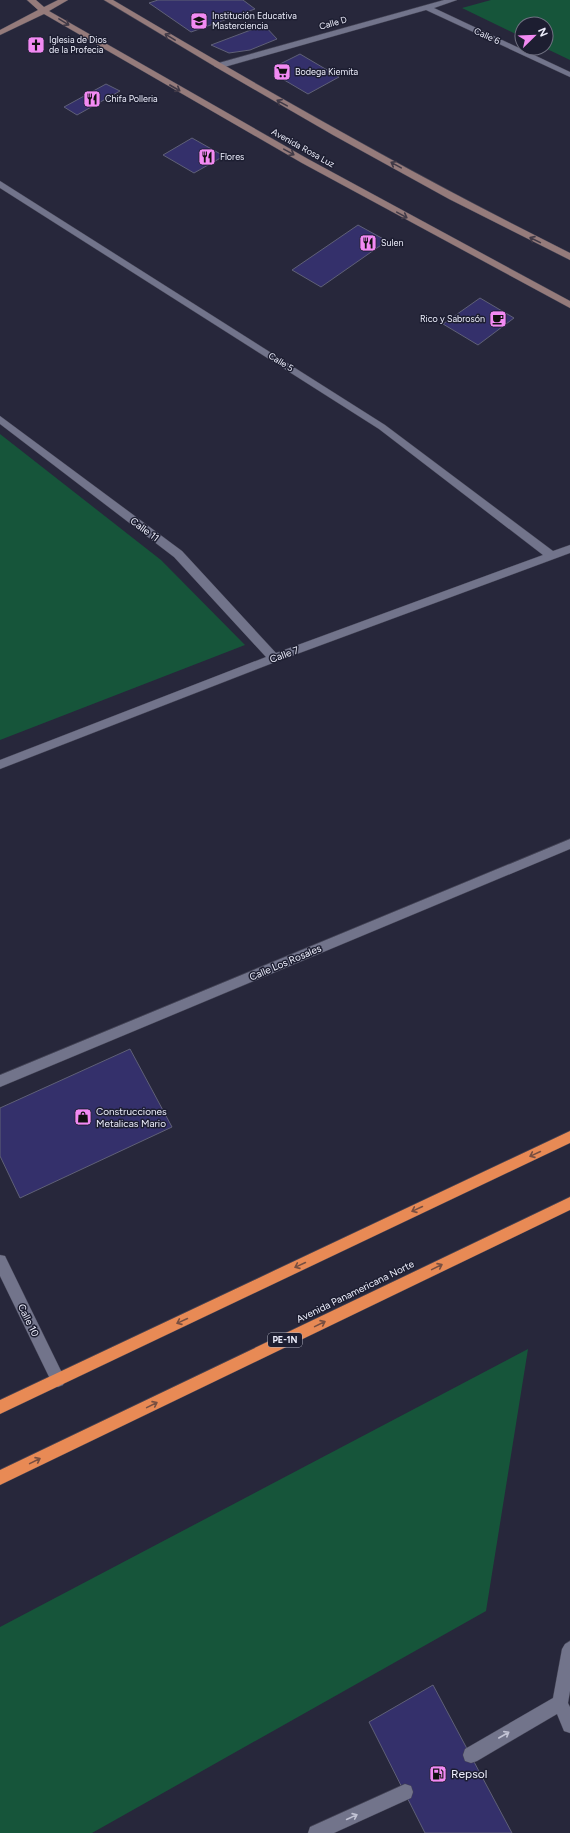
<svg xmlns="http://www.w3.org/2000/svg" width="570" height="1833" font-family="Figtree,sans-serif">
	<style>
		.green { fill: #16553a }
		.building { fill: #34306b; stroke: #5f6077 }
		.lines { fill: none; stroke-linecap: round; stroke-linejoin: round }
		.lane-casing { stroke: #414152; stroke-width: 1 }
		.street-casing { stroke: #414152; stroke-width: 1 }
		.secondary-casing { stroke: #414152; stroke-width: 1 }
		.highway-casing { stroke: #414152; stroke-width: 1 }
		.lane { fill: #72748b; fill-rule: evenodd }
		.street { fill: #72748b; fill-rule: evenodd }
		.secondary { fill: #957b7b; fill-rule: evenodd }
		.highway { fill: #e88a55; fill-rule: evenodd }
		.oneway { stroke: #413a47 }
		.oneway2 { stroke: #784f41 }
		.oneway3 { stroke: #c2c3d4 }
		.labels { text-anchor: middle; stroke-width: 3; stroke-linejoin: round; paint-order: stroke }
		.far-poi-label { font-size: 9px; fill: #edeefc; stroke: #1d1e31; text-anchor: start }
		.far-street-label { font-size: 9px; fill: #edeefc; stroke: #1d1e31 }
		.shield { fill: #1d1e31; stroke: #afb0bf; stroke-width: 1 }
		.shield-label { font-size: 9px; font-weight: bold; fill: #edeefc }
		.street-label { font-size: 10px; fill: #edeefc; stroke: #1d1e31 }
		.poi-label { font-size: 10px; fill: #edeefc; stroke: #1d1e31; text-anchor: start }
		.near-poi-label { font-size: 12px; fill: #edeefc; stroke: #1d1e31; text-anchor: start }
	</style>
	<rect width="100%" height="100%" fill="#27273b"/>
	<path class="green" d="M491,0H570V60L545,48L546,24H522V37L462,8Z
		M0,434L161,560L245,645L0,740Z
		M528,1349L486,1611L92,1833H0V1627Z"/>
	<path class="building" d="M158,0H243L255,9L191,32L149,3Z
		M264,25L277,39L250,50L229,53L211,45Z
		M300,54L339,77L308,94L274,74L276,66Z
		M106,84L120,91L77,115L64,107Z
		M192,138L224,156L194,173L163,155Z
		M358,225L387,241L321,287L292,270Z
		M480,298L514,318L478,345L443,324Z
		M130,1049L172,1127L20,1198L0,1156V1108Z
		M433,1685L512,1833H425L369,1722Z"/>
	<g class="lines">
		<g class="lane-casing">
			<path id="lane" d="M570,1641V1691L568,1703L570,1707V1733L564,1731L557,1714L477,1761L471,1763L465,1761L463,1755L465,1749L553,1698L562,1649L565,1644Z
				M405,1784L411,1786L413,1792L411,1798L334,1833H308L310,1827Z"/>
		</g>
		<g class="street-casing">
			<path id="street" d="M444,0H457L434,8L570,72V77L426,10L221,68H218L214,66L215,64Z
				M0,181L385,425L553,551L570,545V553L278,661L0,769V760L266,657L174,557L0,424V416L182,551L276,653L543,555L379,429L0,188Z
				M570,839V849L0,1087V1075Z
				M0,1255L5,1256L63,1375L65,1380L63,1385L58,1387L53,1385L0,1276Z"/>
		</g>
		<g class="secondary-casing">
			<path id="secondary" d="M27,0H36L44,7L58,0H68L49,11L308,159L570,301V308L302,163L44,14L0,35V30L38,10Z
				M104,0H113C263,89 414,175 570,253V260L449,199L333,135L219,69Z"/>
		</g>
		<g class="highway-casing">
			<path id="highway" d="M570,1131V1143L0,1414V1400Z
				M570,1197V1210L0,1485V1470Z"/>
		</g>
		<use href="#lane" class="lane"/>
		<use href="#street" class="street"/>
		<use href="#secondary" class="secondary"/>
		<use href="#highway" class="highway"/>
	</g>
	<defs><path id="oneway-shaft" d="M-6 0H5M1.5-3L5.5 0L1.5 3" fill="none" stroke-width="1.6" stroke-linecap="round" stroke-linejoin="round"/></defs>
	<g class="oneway">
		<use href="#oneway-shaft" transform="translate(64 22) rotate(31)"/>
		<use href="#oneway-shaft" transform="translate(170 37) rotate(-149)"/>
		<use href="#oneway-shaft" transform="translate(175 88) rotate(30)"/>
		<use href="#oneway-shaft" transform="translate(282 103) rotate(-151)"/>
		<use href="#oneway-shaft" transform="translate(289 152) rotate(29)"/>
		<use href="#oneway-shaft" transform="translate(396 165) rotate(-151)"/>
		<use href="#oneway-shaft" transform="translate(402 215) rotate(29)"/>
		<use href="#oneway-shaft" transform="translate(535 240) rotate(-154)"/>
	</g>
	<g class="oneway2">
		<use href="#oneway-shaft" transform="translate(535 1154) rotate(155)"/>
		<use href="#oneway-shaft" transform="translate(417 1209) rotate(155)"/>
		<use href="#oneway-shaft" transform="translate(300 1265) rotate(155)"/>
		<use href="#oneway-shaft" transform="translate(437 1267) rotate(-26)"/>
		<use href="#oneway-shaft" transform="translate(182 1321) rotate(155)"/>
		<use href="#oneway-shaft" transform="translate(320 1324) rotate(-26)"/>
		<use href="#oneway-shaft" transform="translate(152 1405) rotate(-26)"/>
		<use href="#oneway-shaft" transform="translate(35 1461) rotate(-26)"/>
	</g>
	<g class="oneway3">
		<use href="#oneway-shaft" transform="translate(504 1735) rotate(-30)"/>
		<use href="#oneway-shaft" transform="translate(352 1817) rotate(-25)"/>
	</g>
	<defs>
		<g id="school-square" transform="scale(0.9)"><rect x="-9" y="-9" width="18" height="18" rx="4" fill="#f28af3" stroke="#1d1e31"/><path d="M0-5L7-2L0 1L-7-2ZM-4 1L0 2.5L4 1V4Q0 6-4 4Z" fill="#111"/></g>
		<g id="church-square" transform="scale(0.9)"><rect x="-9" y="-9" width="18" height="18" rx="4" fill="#f28af3" stroke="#1d1e31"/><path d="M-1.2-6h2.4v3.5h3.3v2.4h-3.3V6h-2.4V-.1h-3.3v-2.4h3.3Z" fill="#111"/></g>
		<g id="supermarket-square" transform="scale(0.9)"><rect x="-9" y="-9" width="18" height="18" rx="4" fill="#f28af3" stroke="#1d1e31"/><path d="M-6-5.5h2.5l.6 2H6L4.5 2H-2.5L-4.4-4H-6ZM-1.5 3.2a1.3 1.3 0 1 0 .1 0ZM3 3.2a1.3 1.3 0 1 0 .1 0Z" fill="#111"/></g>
		<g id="restaurant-square" transform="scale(0.9)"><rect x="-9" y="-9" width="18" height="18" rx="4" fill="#f28af3" stroke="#1d1e31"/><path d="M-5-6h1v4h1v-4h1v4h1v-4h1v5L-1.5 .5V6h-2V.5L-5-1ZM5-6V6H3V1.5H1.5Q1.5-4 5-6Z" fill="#111"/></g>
		<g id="cafe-square" transform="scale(0.9)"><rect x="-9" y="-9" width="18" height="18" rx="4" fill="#f28af3" stroke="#1d1e31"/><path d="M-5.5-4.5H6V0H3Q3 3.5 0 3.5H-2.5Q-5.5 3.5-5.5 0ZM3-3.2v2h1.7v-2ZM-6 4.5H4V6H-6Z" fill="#111"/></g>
		<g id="shop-square" transform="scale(0.9)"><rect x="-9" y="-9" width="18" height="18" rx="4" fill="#f28af3" stroke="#1d1e31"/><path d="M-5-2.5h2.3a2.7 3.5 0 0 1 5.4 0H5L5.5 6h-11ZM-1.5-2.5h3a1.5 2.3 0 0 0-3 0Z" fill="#111"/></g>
		<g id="fuel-square" transform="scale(0.9)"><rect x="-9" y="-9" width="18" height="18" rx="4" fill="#f28af3" stroke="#1d1e31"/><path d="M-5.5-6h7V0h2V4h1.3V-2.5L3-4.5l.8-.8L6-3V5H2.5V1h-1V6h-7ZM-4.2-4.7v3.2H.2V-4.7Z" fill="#111"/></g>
	</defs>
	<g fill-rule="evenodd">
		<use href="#school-square" x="199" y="21"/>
		<use href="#church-square" x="36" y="45"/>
		<use href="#supermarket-square" x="282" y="72"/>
		<use href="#restaurant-square" x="92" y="99"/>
		<use href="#restaurant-square" x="207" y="157"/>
		<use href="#restaurant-square" x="368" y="243"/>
		<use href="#cafe-square" x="498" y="319"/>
		<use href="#shop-square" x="83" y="1117"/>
		<use href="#fuel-square" x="438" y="1774"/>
	</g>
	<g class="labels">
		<g class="far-poi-label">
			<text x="212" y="19">Institución Educativa<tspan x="212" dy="10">Masterciencia</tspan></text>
			<text x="49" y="43">Iglesia de Dios<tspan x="49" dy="10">de la Profecia</tspan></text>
			<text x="295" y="75">Bodega Kiemita</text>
			<text x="105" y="102">Chifa Polleria</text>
			<text x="220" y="160">Flores</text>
			<text x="381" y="246">Sulen</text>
			<text x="485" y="322" text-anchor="end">Rico y Sabrosón</text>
		</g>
		<g class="far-street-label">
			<text transform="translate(333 23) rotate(-16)" y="3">Calle D</text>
			<text transform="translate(487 36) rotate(25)" y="3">Calle 6</text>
			<text transform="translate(303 148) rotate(29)" y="3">Avenida Rosa Luz</text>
			<text transform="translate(281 362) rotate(32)" y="3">Calle 5</text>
		</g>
		<rect class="shield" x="268" y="1333" width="34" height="14" rx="3"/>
		<g class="shield-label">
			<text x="285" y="1343">PE-1N</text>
		</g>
		<g class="street-label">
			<text transform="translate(145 529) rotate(37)" y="4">Calle 11</text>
			<text transform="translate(284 654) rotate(-20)" y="4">Calle 7</text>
			<text transform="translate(285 962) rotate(-23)" y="4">Calle Los Rosales</text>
			<text transform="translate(355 1291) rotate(-26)" y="4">Avenida Panamericana Norte</text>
			<text transform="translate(29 1320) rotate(64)" y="4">Calle 10</text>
		</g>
		<g class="poi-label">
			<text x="96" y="1115">Construcciones<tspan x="96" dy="12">Metalicas Mario</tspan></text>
		</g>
		<g class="near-poi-label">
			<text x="451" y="1778">Repsol</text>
		</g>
	</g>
	<g transform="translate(534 36) rotate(67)"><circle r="19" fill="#1d1e31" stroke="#707182"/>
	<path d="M0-3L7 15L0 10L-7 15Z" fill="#f28af3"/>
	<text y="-6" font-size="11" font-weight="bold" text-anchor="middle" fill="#edeefc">N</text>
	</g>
</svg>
